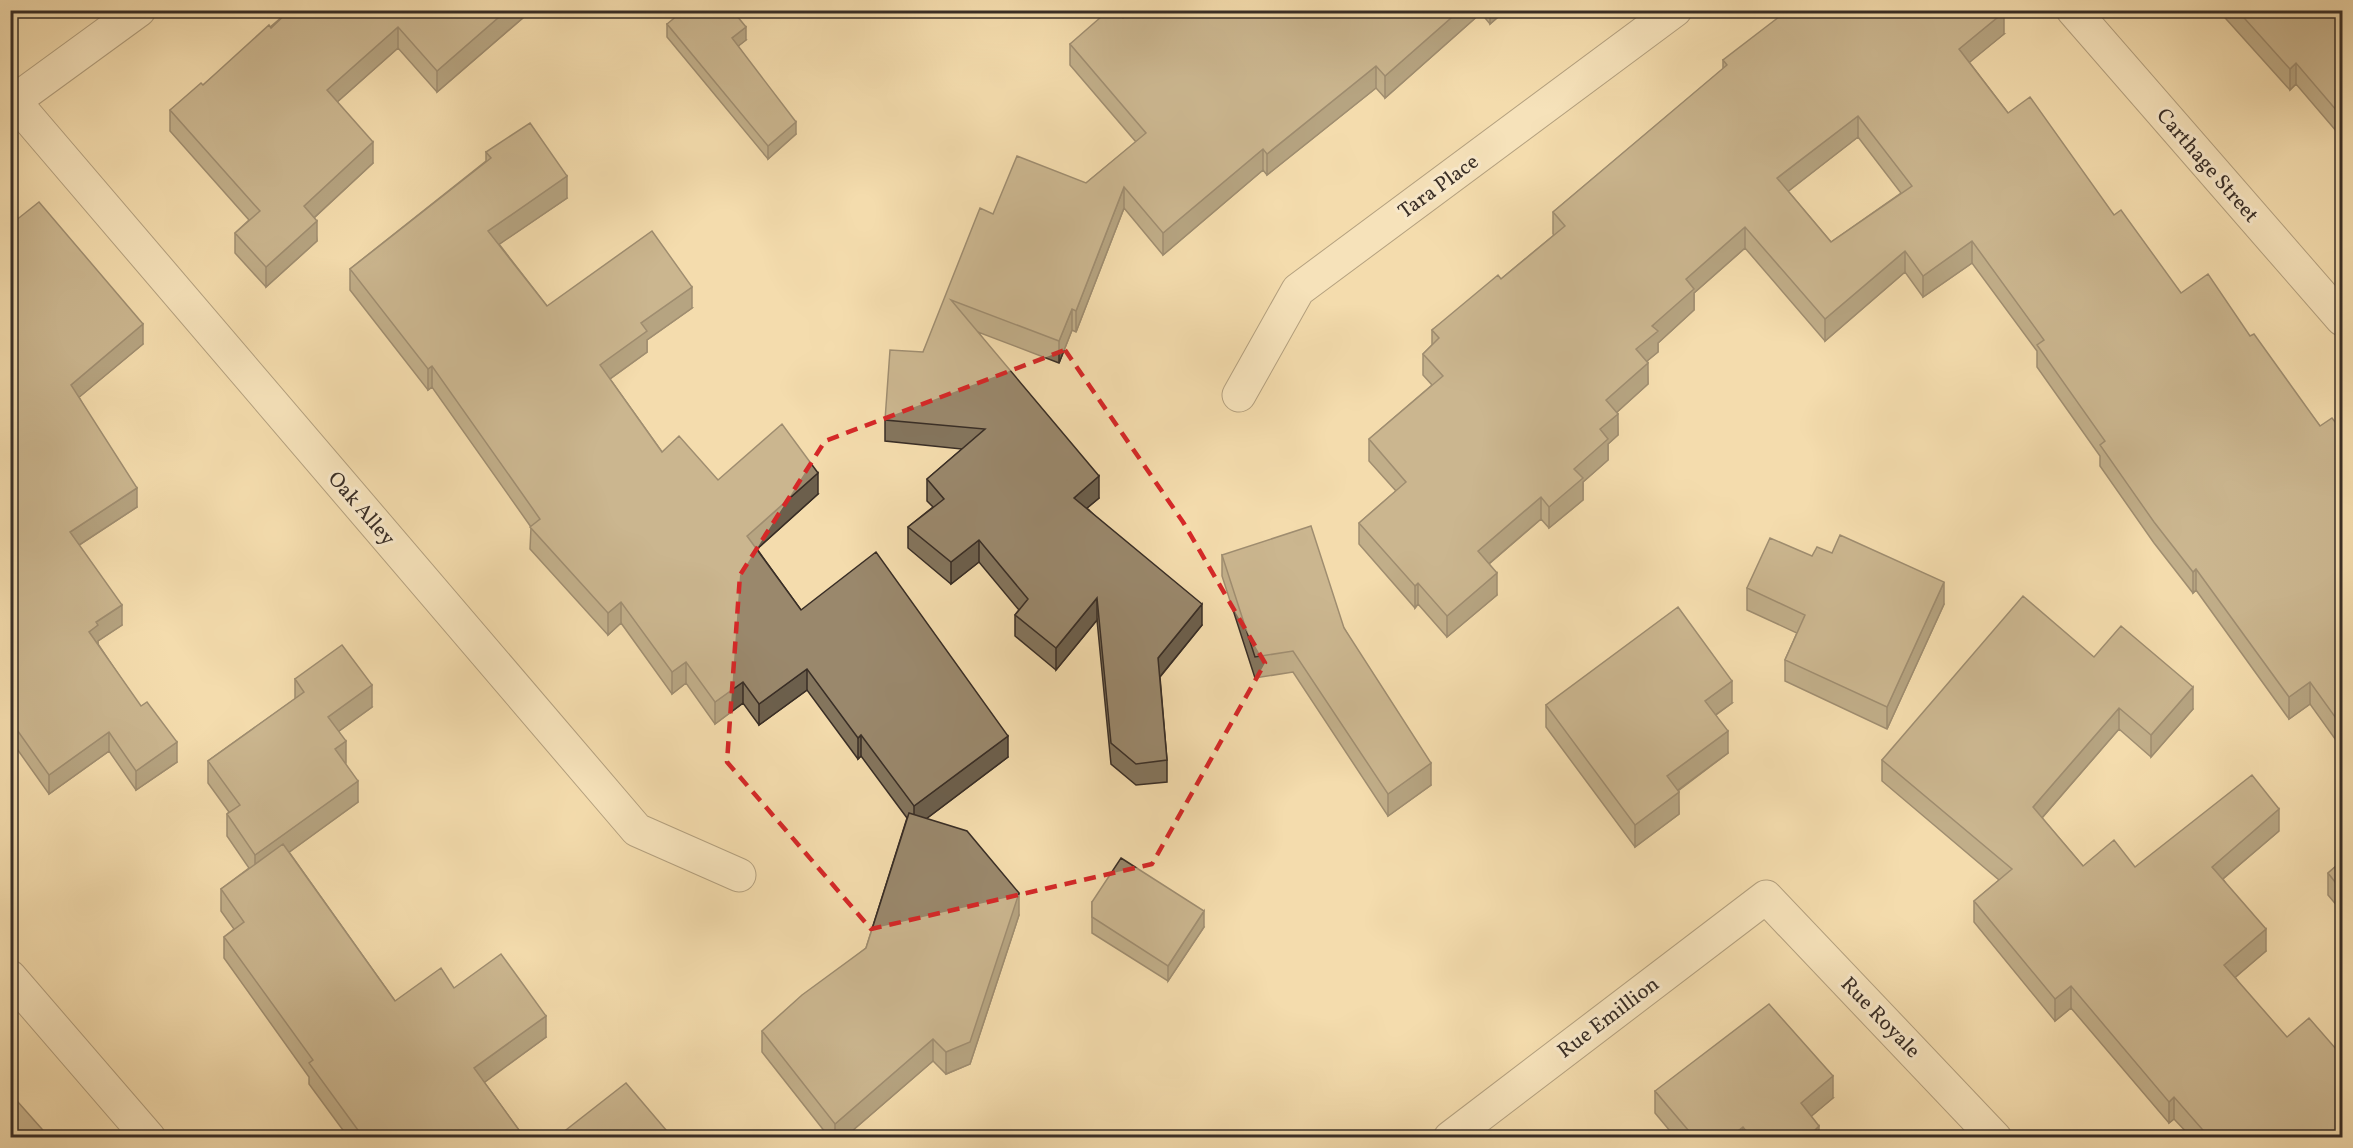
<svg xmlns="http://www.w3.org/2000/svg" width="2353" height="1148" font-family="Vollkorn,serif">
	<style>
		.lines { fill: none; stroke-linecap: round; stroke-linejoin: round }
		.street-casing { stroke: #685a48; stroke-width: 35 }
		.street { stroke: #f8e8ca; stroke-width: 33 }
		.wall { fill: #84755d; stroke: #392e26; stroke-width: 1.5; fill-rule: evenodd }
		.shaded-wall { fill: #6c5f4c; stroke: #392e26; stroke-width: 1.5 }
		.building { fill: #9a886c; stroke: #392e26; stroke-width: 1.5; fill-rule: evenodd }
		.marked { fill: none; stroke: #d62828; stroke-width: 4.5; stroke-dasharray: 12 8; stroke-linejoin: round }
		.labels { text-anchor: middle; stroke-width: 6; stroke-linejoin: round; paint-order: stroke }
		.street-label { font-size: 21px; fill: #392e26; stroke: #f8e8ca }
	</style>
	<rect width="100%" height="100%" fill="#f4dcad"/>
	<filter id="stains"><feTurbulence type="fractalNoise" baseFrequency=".00333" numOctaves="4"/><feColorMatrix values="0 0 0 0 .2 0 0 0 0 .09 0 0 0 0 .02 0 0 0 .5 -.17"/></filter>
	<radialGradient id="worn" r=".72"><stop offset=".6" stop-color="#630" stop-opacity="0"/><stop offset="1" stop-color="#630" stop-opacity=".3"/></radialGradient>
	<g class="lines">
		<g class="street-casing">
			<path id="street" d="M2073,10L2342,319
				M14,101L637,830L739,875
				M10,104L139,10
				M1239,395L1298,290L1675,10
				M10,977L149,1138
				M1450,1138L1766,897L1995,1138"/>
		</g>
		<use href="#street" class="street"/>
	</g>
	<path class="wall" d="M290,10H535L531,14V11L437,92L398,48L337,102L373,163L314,218L317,241L266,287L235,253V233L249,220L170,131V110L203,85Z
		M1133,10H1506L1490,24L1481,13L1385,98L1376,88L1267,175L1263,170L1163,255L1124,208L1076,332L1072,330L1059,363L978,332L1099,498L1087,508L1202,625L1160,677L1167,760V782L1136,785L1111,764L1097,620L1056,670L1015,636V615L1019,610L979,562L951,584L908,548V527L933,507L927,501V479L962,449L885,441V420L923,352L993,214L1086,183L1136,142L1070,65V44L1123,18Z
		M2218,10H2343V139L2296,84L2290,90Z
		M667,24L746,40L738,46L796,134L768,159L667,37Z
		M2004,34L1969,62L2008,113L2114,215L2181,293L2250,336L2320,426L2343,432V750L2310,704L2289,719L2196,590L2193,593L2154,543L2100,466V456L2037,367V351L1972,263L1923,297L1905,272L1825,341L1745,248L1694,293V310L1658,343V352L1647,361L1648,384L1617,412L1618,435L1608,444V460L1583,482V500L1549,528L1541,519L1489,564L1497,595L1447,637L1418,604L1415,608L1359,544V523L1396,491L1369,461V439L1432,385L1423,375V354L1432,345V330L1501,279L1554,235L1553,234V212L1723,69V60ZM1858,137L1901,193L1831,242L1788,191Z
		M486,152L567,198L499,244L547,306L692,308L647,340V352L610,379L662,452L718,480L818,494L757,549L801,610L1008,757L926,819L1019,915L970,1064L946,1074L933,1061L845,1137H829L762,1052V1031L866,948L907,818L861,756L858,759L807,690L759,725L743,703L715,724L686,683L672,694L621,623L608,635L530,549L531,527L432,387L428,390L350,290V269L486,161Z
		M10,225L143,344L79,397L137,507L79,545L122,625L98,641V644L177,762L136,790L109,751L49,794L10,739Z
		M1832,553L1944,604L1887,729L1785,681V660L1797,633L1747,610V588L1812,556Z
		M1222,555L1344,628L1431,785L1388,816L1293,672L1255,678L1222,576Z
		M2094,657L2193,709L2151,757L2119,729L2042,818L2083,866L2135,867L2279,831L2223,879L2266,951L2235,977L2343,1137H2191L2174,1119L2169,1123L2071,1008L2055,1021L1974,922V901L1999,880L1882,781V760Z
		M295,679L372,707L339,731L345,764L358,802L289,852L395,1001L454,988L546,1037L484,1082L524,1137H348L309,1084V1077L224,958V937L234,929L221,911V889L249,868L227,836V814L229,812L208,783V761L295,699Z
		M1732,703L1716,715L1728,753L1678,791L1679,814L1635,847L1546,727V705Z
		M2343,860V913L2328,895V873Z
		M1092,902L1204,927L1168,981L1092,933Z
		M1655,1091L1833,1098L1811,1116L1819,1137H1675L1655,1113Z"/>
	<path class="shaded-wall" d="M507,10H535L531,14V11L437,92V71Z
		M1460,10H1481V13L1385,98V76Z
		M1490,10H1506L1490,24Z
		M2004,12V34L1959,71V49Z
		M398,27V48L327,111V90Z
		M746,27V40L732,51V38Z
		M2296,63V84L2290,90V69Z
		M1376,66V88L1267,175V154Z
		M1858,116V137L1777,200V178Z
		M796,122V134L768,159V146Z
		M373,142V163L304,227V206Z
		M1263,149V170L1163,255V233Z
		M567,176V198L488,252V231Z
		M1124,187V208L1076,332V311Z
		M317,221V241L266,287V267Z
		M1745,227V248L1694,293V310L1658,343V352L1636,370V349L1686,279Z
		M1972,241V263L1923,297V276Z
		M1905,251V272L1825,341V319Z
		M692,287V308L647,340V352L600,386V365L641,323Z
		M1072,309V330L1059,363V341Z
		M143,324V344L71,404V385Z
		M1648,363V384L1606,422V400Z
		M432,366V387L428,390V369Z
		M1618,414V435L1608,444V460L1583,482V500L1549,528V507L1600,429Z
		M818,473V494L747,558V536Z
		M1099,476V498L1074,519V498Z
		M137,488V507L70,551V532Z
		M1541,497V519L1478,573V551Z
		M979,540V562L951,584V562Z
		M2196,569V590L2193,593V572Z
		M1497,573V595L1447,637V616Z
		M1944,582V604L1887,729V707Z
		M1418,583V604L1415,608V586Z
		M1097,598V620L1056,670V648Z
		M621,602V623L608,635V613Z
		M1202,604V625L1158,679V658Z
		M122,605V625L98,641V645L89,632L96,622Z
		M686,662V683L672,694V672Z
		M807,669V690L759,725V704Z
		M1732,681V703L1705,722V701Z
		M743,682V703L715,724V702Z
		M2310,682V704L2289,719V697Z
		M372,685V707L328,739V717Z
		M2193,687V709L2151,757V735Z
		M2119,708V729L2033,828V807Z
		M1728,731V753L1667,798V776Z
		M109,732V751L49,794V775Z
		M861,735V756L858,759V738Z
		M1008,736V757L914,828V806Z
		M346,741V763L335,771V749Z
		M177,742V762L136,790V771Z
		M1431,763V785L1388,816V794Z
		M358,781V802L255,877V855Z
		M1679,792V814L1635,847V825Z
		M2279,809V831L2212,888V867Z
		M1019,893V915L970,1064L946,1074V1052Z
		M1204,911V927L1168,981V966Z
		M2266,929V951L2224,987V965Z
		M2071,986V1008L2055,1021V999Z
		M546,1016V1037L474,1090V1068Z
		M933,1039V1061L845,1137H835V1124Z
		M1833,1076V1098L1801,1125V1103Z
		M2174,1097V1119L2169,1123V1102Z
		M1819,1126V1137L1814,1131Z
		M1743,1127V1137H1730Z"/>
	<path class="building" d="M290,10H507L437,71L398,27L327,90L373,142L304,206L317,221L266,267L235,233L260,211L170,110L201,83L203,85L269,25L271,28Z
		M684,10H732L746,27L732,38L796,122L768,146L667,24Z
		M1109,10H1117L1123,18L1133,10H1460L1385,76L1376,66L1267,154L1263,149L1163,233L1124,187L1076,311L1072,309L1059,341L951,300L1099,476L1074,498L1202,604L1158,658L1167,760L1136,764L1111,743L1097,598L1056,648L1015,615L1028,599L979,540L951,562L908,527L944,499L927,479L985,429L885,420L890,350L923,352L980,208L993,214L1017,156L1086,183L1146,133L1070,44Z
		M1788,10H2003L2004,12L1959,49L2008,113L2030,97L2114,215L2121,210L2181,293L2208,274L2250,336L2254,334L2320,426L2332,418L2343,432V728L2310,682L2289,697L2196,569L2193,572L2154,522L2100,445L2105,441L2037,345L2044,340L1972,241L1923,276L1905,251L1825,319L1745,227L1686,279L1694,289L1652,326L1658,331L1636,349L1648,363L1606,400L1618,414L1600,429L1608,439L1574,469L1583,478L1549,507L1541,497L1478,551L1497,573L1447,616L1418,583L1415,586L1359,523L1406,482L1369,439L1443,376L1423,354L1439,338L1432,330L1498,275L1501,279L1565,226L1553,212L1727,65L1723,60ZM1858,116L1912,186L1831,242L1777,178Z
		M2237,10H2343V118L2296,63L2290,69Z
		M530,123L567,176L488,231L547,306L652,231L692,287L641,323L647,331L600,365L662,452L679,436L718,480L782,424L818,473L747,536L801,610L876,552L1008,736L914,806L861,735L858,738L807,669L759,704L743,682L715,702L686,662L672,672L621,602L608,613L530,527L540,519L432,366L428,369L350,269L491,158L486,152Z
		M39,202L143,324L71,385L137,488L70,532L122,605L96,622L98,625L89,632L141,706L147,702L177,742L136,771L109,732L49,775L10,720V225Z
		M1311,526L1344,628L1431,763L1388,794L1293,651L1255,657L1222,555Z
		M1840,535L1944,582L1887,707L1785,660L1805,615L1747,588L1770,538L1812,556L1817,547L1832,553Z
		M2023,596L2094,657L2121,626L2193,687L2151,735L2119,708L2033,807L2083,866L2114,840L2135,867L2252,775L2279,809L2212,867L2266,929L2224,965L2287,1037L2309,1018L2343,1057V1137H2209L2174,1097L2169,1102L2071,986L2055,999L1974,901L2012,869L1882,760Z
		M1678,607L1732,681L1705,701L1728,731L1667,776L1679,792L1635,825L1546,705Z
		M342,645L372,685L328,717L346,741L335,749L358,781L255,855L227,814L240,805L208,761L304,692L295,679Z
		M909,813L967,831L1019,893L970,1042L946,1052L933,1039L835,1124L762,1031L802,995L866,948Z
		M283,844L395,1001L441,968L454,988L501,954L546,1016L474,1068L524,1137H363L309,1063L313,1060L224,937L244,922L221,889Z
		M1121,858L1204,911L1168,966L1092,917V902Z
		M2343,860V892L2328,873Z
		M1769,1004L1833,1076L1801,1103L1819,1126L1814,1131L1819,1137H1751L1743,1127L1730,1137H1694L1655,1091Z
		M626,1083L672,1137H557Z
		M10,1093L49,1137H10Z"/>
	<path d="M0 0H2353V1148H0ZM1065,350L1183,522L1265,663L1152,864L871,929L727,762L740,575L825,441Z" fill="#f4dcad" fill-opacity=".55" fill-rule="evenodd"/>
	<path class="marked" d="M1065,350L1183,522L1265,663L1152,864L871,929L727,762L740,575L825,441Z"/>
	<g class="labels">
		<g class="street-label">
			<text transform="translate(2208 165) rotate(49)" y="7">Carthage Street</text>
			<text transform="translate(1438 186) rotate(-36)" y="7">Tara Place</text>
			<text transform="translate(362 508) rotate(49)" y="7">Oak Alley</text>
			<text transform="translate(1608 1017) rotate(-37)" y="7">Rue Emillion</text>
			<text transform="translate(1881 1017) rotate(46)" y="7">Rue Royale</text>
		</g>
	</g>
	<rect width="2353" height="1148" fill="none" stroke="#f4dcad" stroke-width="36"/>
	<rect x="12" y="12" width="2329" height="1124" fill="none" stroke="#392e26" stroke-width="3"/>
	<rect x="18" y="18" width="2317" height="1112" fill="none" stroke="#392e26" stroke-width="1.5"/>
	<rect width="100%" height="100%" filter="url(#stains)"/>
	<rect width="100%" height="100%" fill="url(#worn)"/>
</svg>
